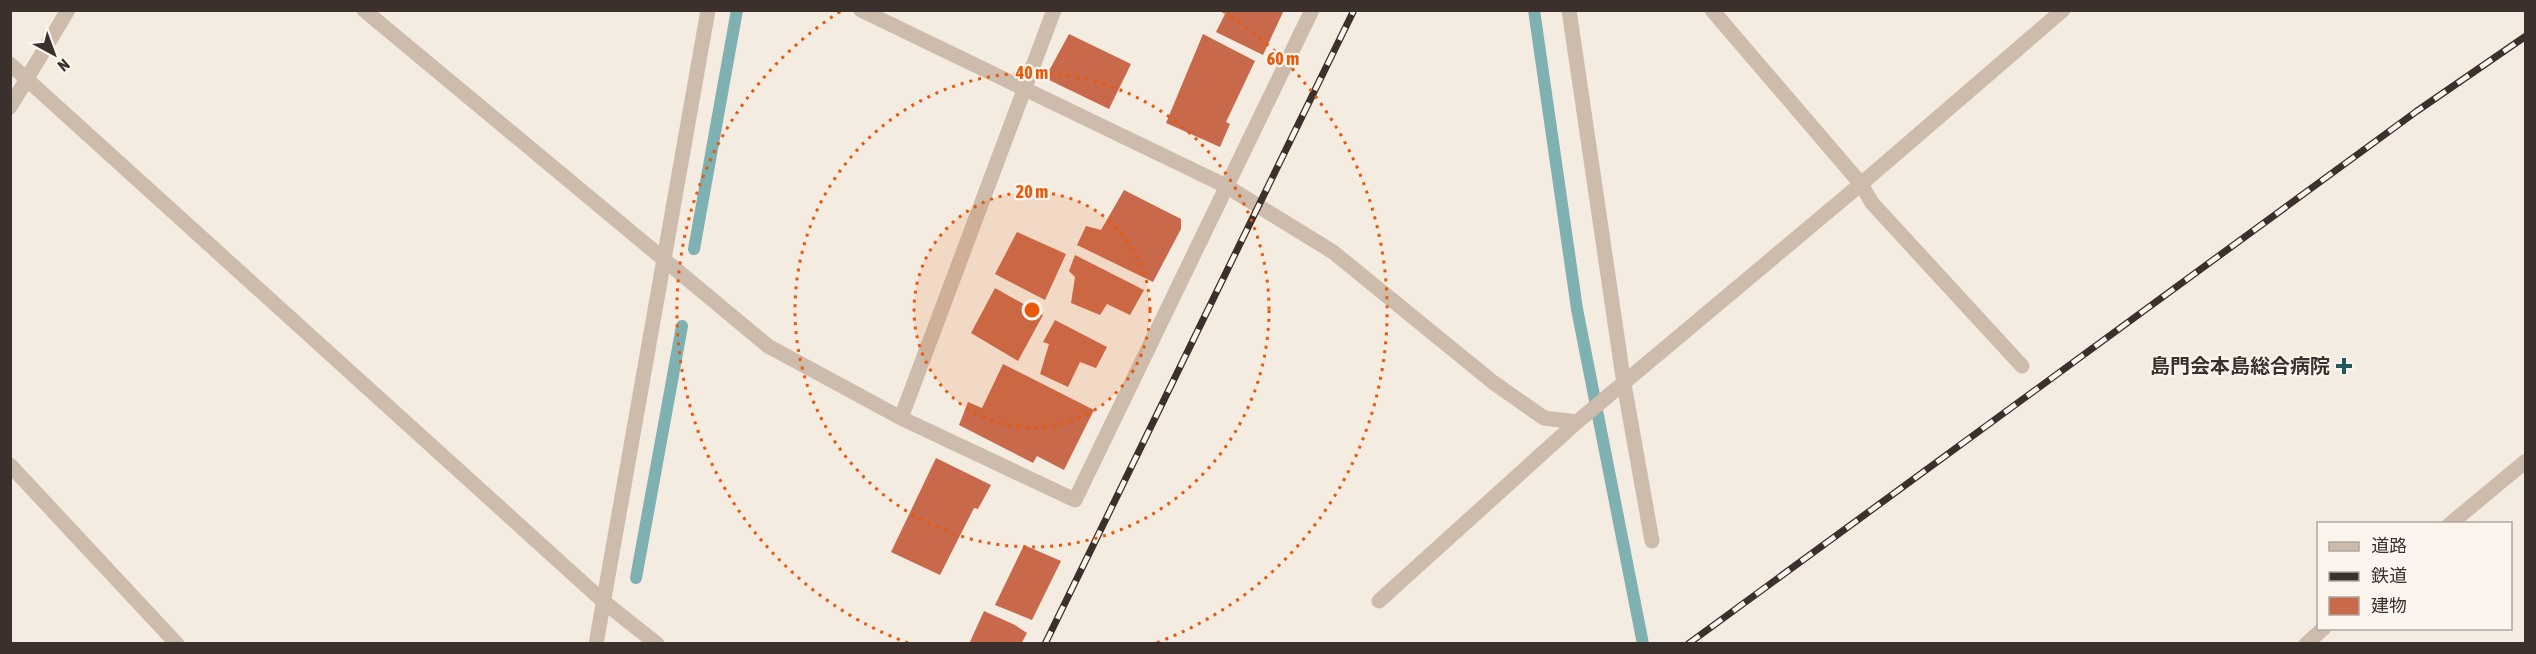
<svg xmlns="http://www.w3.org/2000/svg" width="2536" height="654" font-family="'Asap Condensed','Noto Sans JP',sans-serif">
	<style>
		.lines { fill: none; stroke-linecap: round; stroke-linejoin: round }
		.stream { stroke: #7fb0b2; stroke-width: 12 }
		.building { fill: #c8694b }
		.service { stroke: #cdbbac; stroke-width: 15 }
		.minor { stroke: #cdbbac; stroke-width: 15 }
		.tertiary { stroke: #cdbbac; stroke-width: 15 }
		.rail-casing { stroke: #3b302b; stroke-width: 7 }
		.rail { stroke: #fbf5ee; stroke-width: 4.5; stroke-dasharray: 14; stroke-linecap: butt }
		.ring { fill: none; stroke: #e8590c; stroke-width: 3; stroke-dasharray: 3 6 }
		.poi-dot { fill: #1f5a5e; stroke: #fbf5ee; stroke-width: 2 }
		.labels { text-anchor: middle; stroke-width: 4.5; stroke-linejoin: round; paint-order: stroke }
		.poi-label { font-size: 20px; font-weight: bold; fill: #3b302b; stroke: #fbf5ee; text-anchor: end }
		.centre { fill: #e8590c; stroke: #fbf5ee; stroke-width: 3 }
		.ring-label { font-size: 18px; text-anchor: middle; font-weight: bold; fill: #e8590c; stroke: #fbf5ee; stroke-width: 4.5; stroke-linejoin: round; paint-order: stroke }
	</style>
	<rect width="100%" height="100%" fill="#f4ebe1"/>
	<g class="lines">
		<path class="stream" d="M1534,10L1577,309L1643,644
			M694,249L737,10
			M636,578L682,326"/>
	</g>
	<path class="building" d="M1227,10H1284L1263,55L1216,32Z
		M1069,34L1131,64L1109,109L1045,78Z
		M1203,34L1255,61L1226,122L1230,124L1220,147L1166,123Z
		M1124,190L1181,219V229L1153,282L1077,245L1086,226L1101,230Z
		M1017,232L1066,254L1045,300L995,274Z
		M1075,255L1144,290L1130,315L1107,304L1100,315L1071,303L1075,277L1069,271Z
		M995,288L1043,315L1018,361L971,333Z
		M1055,320L1107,347L1096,368L1080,362L1068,387L1040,374L1049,344L1043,342Z
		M1003,364L1094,410L1064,470L1037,456L1033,463L959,425L968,402L982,408Z
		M936,458L991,485L978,509L974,508L940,575L891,552Z
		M1024,545L1061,561L1032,620L995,605Z
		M984,611L1015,625L1027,633L1021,644H969Z"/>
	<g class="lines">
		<path class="service" d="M1861,184L1872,203L2022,366
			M1624,384L1652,541"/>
		<path class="minor" d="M364,10L768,346L901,418L1075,500L1312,10
			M861,10L1226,186L1333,252L1494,383L1544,418L1577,422L1861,184L2063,10
			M1569,10L1624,384
			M1712,10L1861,184
			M10,107L68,10
			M901,418L1054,10
			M10,465L177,644
			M2450,524L2526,461
			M1379,601L1577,422
			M604,602L657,644
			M2306,644L2324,628"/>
		<path class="tertiary" d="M10,64L604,602
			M596,644L708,10"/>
		<g class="rail-casing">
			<path id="rail" d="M1045,644L1354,10
				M1688,644L2417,111L2526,36"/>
		</g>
		<use href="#rail" class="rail"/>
	</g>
	<circle cx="1032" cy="310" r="118" fill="#e8590c" fill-opacity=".12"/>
	<g class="ring">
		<circle cx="1032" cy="310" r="118"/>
		<circle cx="1032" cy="310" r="237"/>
		<path d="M908 643A355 355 0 0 1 841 11M1223 11A355 355 0 0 1 1156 643"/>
	</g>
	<path class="poi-dot" d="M2341 357h6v6h6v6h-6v6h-6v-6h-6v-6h6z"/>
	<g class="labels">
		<g class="poi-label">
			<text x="2330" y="373">島門会本島総合病院</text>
		</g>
	</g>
	<circle cx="1032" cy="310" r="9" class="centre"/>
	<g class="ring-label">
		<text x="1283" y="65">60 m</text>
		<text x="1032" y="79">40 m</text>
		<text x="1032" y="198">20 m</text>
	</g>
	<rect width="2536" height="654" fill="none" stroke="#3b302b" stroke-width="24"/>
	<rect x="2317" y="522" width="195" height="108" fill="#fbf5ee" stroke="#aea6a0" stroke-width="1.5"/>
	<rect x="2329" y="542" width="30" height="9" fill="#cdbbac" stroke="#aea6a0" stroke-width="1.5"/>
	<text x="2371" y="552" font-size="18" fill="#3b302b">道路</text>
	<rect x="2329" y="572" width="30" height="9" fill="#3b302b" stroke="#aea6a0" stroke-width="1.5"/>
	<text x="2371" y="582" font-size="18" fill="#3b302b">鉄道</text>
	<rect x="2329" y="597" width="30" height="18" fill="#c8694b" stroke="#aea6a0" stroke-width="1.5"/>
	<text x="2371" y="612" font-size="18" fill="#3b302b">建物</text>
	<g transform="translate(54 54) rotate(139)" stroke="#fbf5ee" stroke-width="4.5" paint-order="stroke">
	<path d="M0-4.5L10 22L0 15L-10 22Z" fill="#3b302b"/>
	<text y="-9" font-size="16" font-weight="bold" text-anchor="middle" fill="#3b302b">N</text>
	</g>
</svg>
